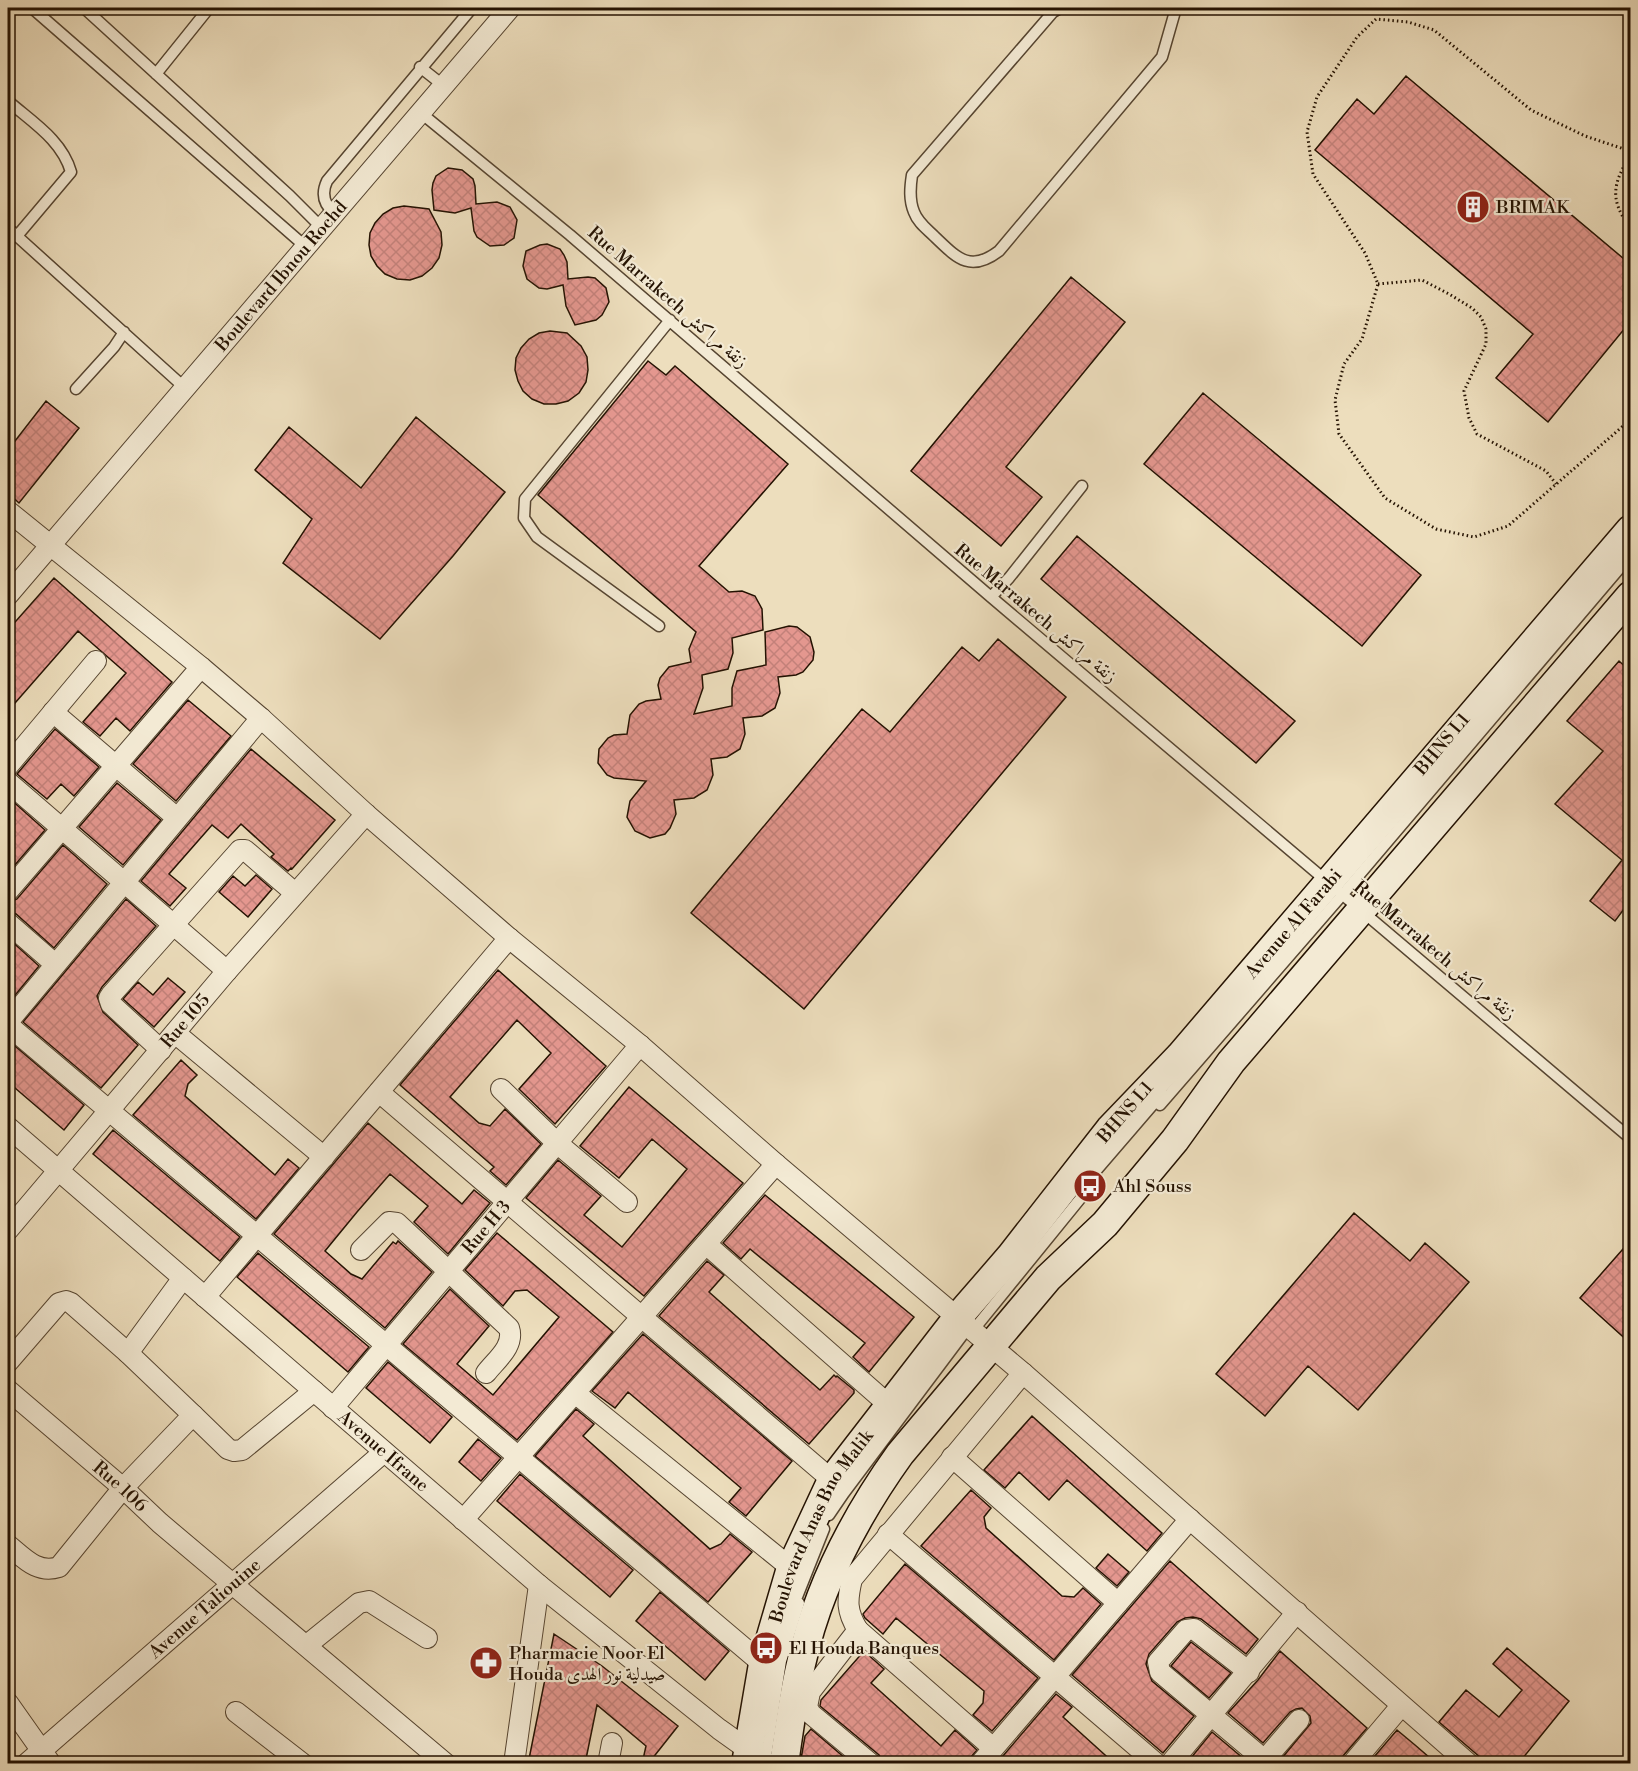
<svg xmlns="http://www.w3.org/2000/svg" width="1638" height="1771" font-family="'Libre Bodoni',Amiri,serif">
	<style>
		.building { fill: url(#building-cross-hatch); stroke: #241202; stroke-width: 1.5 }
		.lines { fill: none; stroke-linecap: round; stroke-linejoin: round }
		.lane-casing { stroke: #564531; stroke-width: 13 }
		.street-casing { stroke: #564531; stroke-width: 22 }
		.secondary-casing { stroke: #241202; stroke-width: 31 }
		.path { stroke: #241202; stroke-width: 3; stroke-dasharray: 1.5 3; stroke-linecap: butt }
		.lane { stroke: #f3ead4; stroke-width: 10 }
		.street { stroke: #f3ead4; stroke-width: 20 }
		.secondary { stroke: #f3ead4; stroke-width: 28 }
		.labels { text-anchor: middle; stroke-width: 4.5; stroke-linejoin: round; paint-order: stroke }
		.poi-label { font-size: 18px; fill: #241202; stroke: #f3ead4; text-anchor: start }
		.street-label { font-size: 18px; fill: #241202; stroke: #f3ead4 }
	</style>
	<defs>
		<pattern id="building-cross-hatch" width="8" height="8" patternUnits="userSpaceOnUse" patternTransform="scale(1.5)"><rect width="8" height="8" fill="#e4978f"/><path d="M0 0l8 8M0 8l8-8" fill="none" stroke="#c3817a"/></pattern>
	</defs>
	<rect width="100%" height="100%" fill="#eddebd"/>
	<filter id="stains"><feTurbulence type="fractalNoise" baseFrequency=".00333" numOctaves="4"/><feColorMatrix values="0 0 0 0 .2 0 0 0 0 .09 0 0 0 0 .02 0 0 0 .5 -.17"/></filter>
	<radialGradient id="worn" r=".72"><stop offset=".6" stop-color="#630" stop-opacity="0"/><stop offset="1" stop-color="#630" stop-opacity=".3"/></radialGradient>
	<path class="building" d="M1406,76L1630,264V322L1548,422L1496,378L1533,334L1315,150L1357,99L1374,114Z
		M448,168L462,170L473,179L475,186L476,204L497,202L510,207L517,220L514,238L504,245L490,246L477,237L474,231L471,208L455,213L434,210L432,190L433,183L436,176Z
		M404,206L429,209L441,232L442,245L439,258L432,268L422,276L410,280L397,279L385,274L377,266L371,256L369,245L370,233L375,223L383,214L393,208Z
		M547,244L560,249L564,255L567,262L568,279L588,277L595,278L606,288L609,302L602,315L596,320L575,325L566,306L563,285L547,289L539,288L527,279L523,266L526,251L540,245Z
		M1071,277L1125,322L1006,467L1042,497L1001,546L911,471Z
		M550,331L567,333L581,346L587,357L588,370L586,382L579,393L568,401L556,404H544L532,399L523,391L518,381L515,370L516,358L521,348L529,339L539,333Z
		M648,361L666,375L675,366L788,464L699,566L729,592L742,591L755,596L762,609L763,630L732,638L733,653L728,669L702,675L703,688L694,714L732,706V688L737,671L766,665L765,632L789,626L797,627L810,637L814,652L813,660L803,672L796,675L778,677L780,693L775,708L762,716L743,718L745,734L740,749L727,757L711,759L713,775L707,790L694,798L674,800L676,814L670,828L665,834L650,838L635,831L627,817L630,801L646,781L614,778L607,775L598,763L599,749L608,738L614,735L627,734L630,715L639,704L646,701L661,699L658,685L660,678L669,667L691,662L689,649L696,632L538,495Z
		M1203,393L1421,575L1362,646L1144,464Z
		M46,401L79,428L19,503L8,493V450Z
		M416,417L505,492L453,556L380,639L283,563L312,519L255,470L289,427L361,488Z
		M1077,536L1295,721L1256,763L1041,579Z
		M54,578L172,682L130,731L116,718L100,736L83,722L126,673L78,631L8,711V630Z
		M998,639L1066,697L804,1009L691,913L862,709L890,732L962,647L979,661Z
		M1619,661L1630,671V901L1615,921L1590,901L1622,860L1555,804L1603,751L1567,721Z
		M188,700L231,736L176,801L133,764Z
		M55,729L99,767L74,796L61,784L47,799L17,774Z
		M251,749L335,820L292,869L291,868L288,871L271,857L274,854L241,824L228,838L212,825L169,874L186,888L170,906L141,881Z
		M117,783L161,820L123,865L79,827Z
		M8,797L45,830L8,873Z
		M63,845L107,884L54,948L16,914L8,911V903L17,899Z
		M256,875L272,889L248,917L219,892L233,876L245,886Z
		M126,899L156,926L102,987L97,996L103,1012L138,1045L101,1088L23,1022Z
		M8,938L39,966L8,1004Z
		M498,970L606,1066L555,1124L519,1089L551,1053L517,1020L450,1097L479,1123L490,1126L505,1109L541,1144L506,1185L490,1171L494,1167L400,1085Z
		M168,978L185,992L154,1027L123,999L138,982L153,995Z
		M8,1040L84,1105L64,1130L8,1082Z
		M181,1060L197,1075L188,1084L185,1096L275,1175L288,1159L299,1168L256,1219L133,1115Z
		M629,1087L743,1183L644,1296L526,1198L558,1160L601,1196L584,1215L622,1247L687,1169L652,1139L619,1178L580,1146Z
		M368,1123L462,1204L474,1190L490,1203L448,1254L414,1222L428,1206L390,1174L357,1212L325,1251L351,1274L362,1279L393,1242L396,1244L398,1241L432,1272L385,1328L274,1234Z
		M113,1130L240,1237L220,1261L93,1154Z
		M765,1195L914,1317L869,1372L853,1357L865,1343L750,1249L741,1259L723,1243Z
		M1354,1213L1410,1261L1425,1243L1469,1282L1358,1410L1308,1366L1265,1416L1216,1374Z
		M497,1233L613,1332L517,1440L403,1344L450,1289L489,1326L457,1364L493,1395L559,1317L527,1290L515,1291L503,1306L465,1270Z
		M1630,1241V1343L1580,1298Z
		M258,1253L369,1347L348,1372L237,1277Z
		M707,1261L724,1275L709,1292L781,1356L820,1390L834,1375L836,1377L837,1376L854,1390V1393L809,1444L659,1316Z
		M643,1334L792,1461L746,1516L729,1502L741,1488L628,1392L615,1408L592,1391Z
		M388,1362L452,1417L430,1443L366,1388Z
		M576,1409L594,1424L583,1436L710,1549L721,1544L730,1534L752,1552L708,1602L535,1456Z
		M1032,1416L1162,1533L1147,1551L1067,1480L1049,1500L1019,1472L1005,1488L984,1470Z
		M478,1439L501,1458L481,1481L459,1462Z
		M520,1474L633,1570L610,1597L497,1501Z
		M971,1490L991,1508L984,1517L986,1528L1062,1596L1074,1597L1083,1588L1101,1604L1054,1660L921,1546Z
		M1108,1554L1129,1572L1117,1586L1096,1568Z
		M1170,1561L1258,1639L1246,1654L1201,1619L1193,1617L1185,1618L1177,1622L1149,1654L1146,1664L1152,1681L1194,1716L1163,1753L1072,1675Z
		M905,1564L1038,1678L992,1731L973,1715L983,1703L984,1691L896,1618L883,1634L865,1618L863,1614Z
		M660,1592L729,1651L705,1680L636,1621Z
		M554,1634L602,1666L678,1726L648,1764H642L646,1746L597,1705L585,1764H528Z
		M1191,1642L1231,1673L1209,1698L1171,1666Z
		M1507,1648L1569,1701L1518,1764H1488L1439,1722L1466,1690L1499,1717L1522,1690L1493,1664Z
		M864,1651L884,1669L871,1683L941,1746L955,1730L977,1750L971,1757L968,1764H883L879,1755L820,1706L821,1700Z
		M1280,1651L1367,1728L1343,1756L1340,1764H1277L1311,1723L1310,1716L1302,1708L1296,1709L1290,1712L1263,1743L1228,1713L1258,1680Z
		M1056,1694L1072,1707L1063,1717L1115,1764H996Z
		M811,1729L852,1764H807L801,1759L805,1736Z
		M1397,1730L1415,1745L1437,1764H1368Z
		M1212,1732L1250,1764H1186Z"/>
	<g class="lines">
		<g class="lane-casing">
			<path id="lane" d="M32,8L306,247
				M84,8L290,196L322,228
				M1060,8L1053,12L912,175C910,188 909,200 914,212C918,223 927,229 935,237C957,258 970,273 999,251L1162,57L1176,8
				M420,67L444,86
				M156,74L209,8
				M8,101C32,122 62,140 71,172L17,236
				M421,113L570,235L991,597L1630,1138
				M335,214C324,205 321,194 327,181L472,8
				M8,228L185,388
				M76,389L114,347L124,332
				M991,597L1009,578L1082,486
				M659,626L537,537L524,518L525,499L670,320
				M1160,1105L1343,894L1630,556
				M1088,1180L1162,1094
				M971,1333L1097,1178
				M829,1515L844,1493L970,1325
				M793,1607L824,1529
				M765,1763L781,1661L799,1603"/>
		</g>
		<g class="street-casing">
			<g id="street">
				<path d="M8,511L201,667L261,718L366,814L509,938L640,1045L776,1164L1023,1373L1469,1764"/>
				<path id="s1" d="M8,595L510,8"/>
				<path d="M53,712L177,818"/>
				<path d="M8,766L96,661"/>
				<path d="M8,782L227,971"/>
				<path d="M8,891L201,667"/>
				<path d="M8,923L55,964"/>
				<path d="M8,1022L261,718"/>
				<path d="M8,1025L763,1664"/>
				<path d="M175,1033L324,1157"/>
				<path d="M161,1050L111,1004L109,998L111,995L240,850H245L295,893"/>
				<path d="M501,1089L557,1143L627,1202"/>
				<path d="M379,1092L832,1480"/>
				<path id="s2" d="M8,1127L539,1585L719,1729L768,1764"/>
				<path id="s3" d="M8,1230L227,971L366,814"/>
				<path d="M706,1244L890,1406"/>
				<path d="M361,1250L389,1222L397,1223L509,1328C515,1346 496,1360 486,1373"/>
				<path d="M205,1297L509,938"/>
				<path d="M128,1353L183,1278"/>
				<path d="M8,1362L59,1303L66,1301L71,1303L128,1353L193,1415L123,1488L59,1567C37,1574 24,1558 8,1545"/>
				<path id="s4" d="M8,1390L123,1488L160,1523L446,1764"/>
				<path d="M575,1393L791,1568"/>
				<path id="s5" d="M333,1408L640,1045"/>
				<path d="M193,1415L228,1449L234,1451L242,1450L314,1391"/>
				<path d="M952,1457L1118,1603"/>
				<path d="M463,1520L776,1164"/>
				<path d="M888,1534L1157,1764"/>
				<path d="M858,1630C846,1611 847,1600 852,1579L1023,1373"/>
				<path d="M307,1645L359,1603L369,1601L427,1638"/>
				<path d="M1249,1672L1194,1629L1186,1630L1158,1662L1160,1672L1262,1758L1268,1756L1299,1720"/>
				<path d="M8,1703L51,1764"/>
				<path d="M236,1712L303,1764"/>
				<path id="s6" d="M26,1764L384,1452"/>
				<path d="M514,1764L539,1585"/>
				<path d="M608,1764L612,1743"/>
				<path d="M871,1764L811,1714L807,1707L810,1692L858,1630L993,1748"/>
				<path d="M980,1764L1190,1519"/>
				<path d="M1170,1764L1297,1612"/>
				<path d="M1352,1764L1401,1706"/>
			</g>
		</g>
		<g class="secondary-casing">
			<g id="secondary">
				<path id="s7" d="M746,1764L763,1664L791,1568L832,1480L958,1317L1010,1257L1110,1129L1180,1056L1630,530"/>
				<path d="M784,1764C789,1730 793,1697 801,1664C818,1587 854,1518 900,1454L1048,1278L1105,1224L1175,1140L1231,1062L1630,596"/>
			</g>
		</g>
		<path class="path" d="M1630,151L1585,136L1531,110L1434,30L1408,22L1376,19L1357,37L1317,97L1307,132L1313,174L1365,253L1378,284L1362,339L1344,364L1335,400L1339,434L1385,498L1436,529L1474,537L1508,526L1630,420
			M1630,156C1613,183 1609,200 1630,227
			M1378,284L1422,280L1449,294L1472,308L1481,317L1486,329V344L1464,391L1469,418L1477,434L1546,471L1556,484"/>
		<use href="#lane" class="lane"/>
		<use href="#street" class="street"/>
		<use href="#secondary" class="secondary"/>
	</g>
	<defs>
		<g id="building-disc" transform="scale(1.725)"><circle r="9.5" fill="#8f2418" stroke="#f3ead4"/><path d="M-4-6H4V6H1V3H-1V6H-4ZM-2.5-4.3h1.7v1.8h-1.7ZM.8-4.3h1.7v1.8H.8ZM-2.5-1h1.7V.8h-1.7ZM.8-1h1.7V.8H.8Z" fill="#fff"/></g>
		<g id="bus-disc" transform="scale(1.725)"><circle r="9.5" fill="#8f2418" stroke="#f3ead4"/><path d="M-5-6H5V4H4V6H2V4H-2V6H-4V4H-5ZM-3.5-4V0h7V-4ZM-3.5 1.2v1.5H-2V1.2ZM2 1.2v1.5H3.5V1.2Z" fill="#fff"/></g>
		<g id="pharmacy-disc" transform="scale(1.725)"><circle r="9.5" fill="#8f2418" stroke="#f3ead4"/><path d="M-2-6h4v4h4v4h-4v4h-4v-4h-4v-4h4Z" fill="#fff"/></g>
	</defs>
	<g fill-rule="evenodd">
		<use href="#building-disc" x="1473" y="207"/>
		<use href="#bus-disc" x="1090" y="1186"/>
		<use href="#bus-disc" x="766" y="1648"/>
		<use href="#pharmacy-disc" x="486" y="1663"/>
	</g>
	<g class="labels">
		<g class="poi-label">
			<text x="1496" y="213">BRIMAK</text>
			<text x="1113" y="1192">Ahl Souss</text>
			<text x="789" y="1654">El Houda Banques</text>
			<text x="509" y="1659">Pharmacie Noor El<tspan x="509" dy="21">Houda صيدلية نور الهدى</tspan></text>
		</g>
		<g class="street-label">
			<text dy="6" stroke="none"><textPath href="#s1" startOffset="420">Boulevard Ibnou Rochd</textPath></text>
			<text transform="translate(668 297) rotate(41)" y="6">Rue Marrakech زنقة مراكش</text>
			<text transform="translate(1036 613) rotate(40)" y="6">Rue Marrakech زنقة مراكش</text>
			<text transform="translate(1442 744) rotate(-50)" y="6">BHNS L1</text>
			<text dy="6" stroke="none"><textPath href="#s7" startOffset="1022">Avenue Al Farabi</textPath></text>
			<text transform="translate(1435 950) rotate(40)" y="6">Rue Marrakech زنقة مراكش</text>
			<text dy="6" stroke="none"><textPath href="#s3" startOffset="274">Rue 105</textPath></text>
			<text transform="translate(1125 1112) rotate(-49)" y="6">BHNS L1</text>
			<text dy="6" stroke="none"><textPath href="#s5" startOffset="237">Rue H 3</textPath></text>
			<text dy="6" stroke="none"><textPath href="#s2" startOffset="496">Avenue Ifrane</textPath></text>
			<text dy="6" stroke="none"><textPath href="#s4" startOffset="148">Rue 106</textPath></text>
			<text dy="6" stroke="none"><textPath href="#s7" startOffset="252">Boulevard Anas Bno Malik</textPath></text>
			<text dy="6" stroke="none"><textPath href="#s6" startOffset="237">Avenue Taliouine</textPath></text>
		</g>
	</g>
	<rect width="1638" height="1771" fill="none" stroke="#eddebd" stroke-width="30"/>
	<rect x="9" y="9" width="1620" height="1753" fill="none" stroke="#241202" stroke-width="3"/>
	<rect x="15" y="15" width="1608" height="1741" fill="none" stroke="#241202" stroke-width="1.5"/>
	<rect width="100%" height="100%" filter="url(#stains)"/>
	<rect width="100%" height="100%" fill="url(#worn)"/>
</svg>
